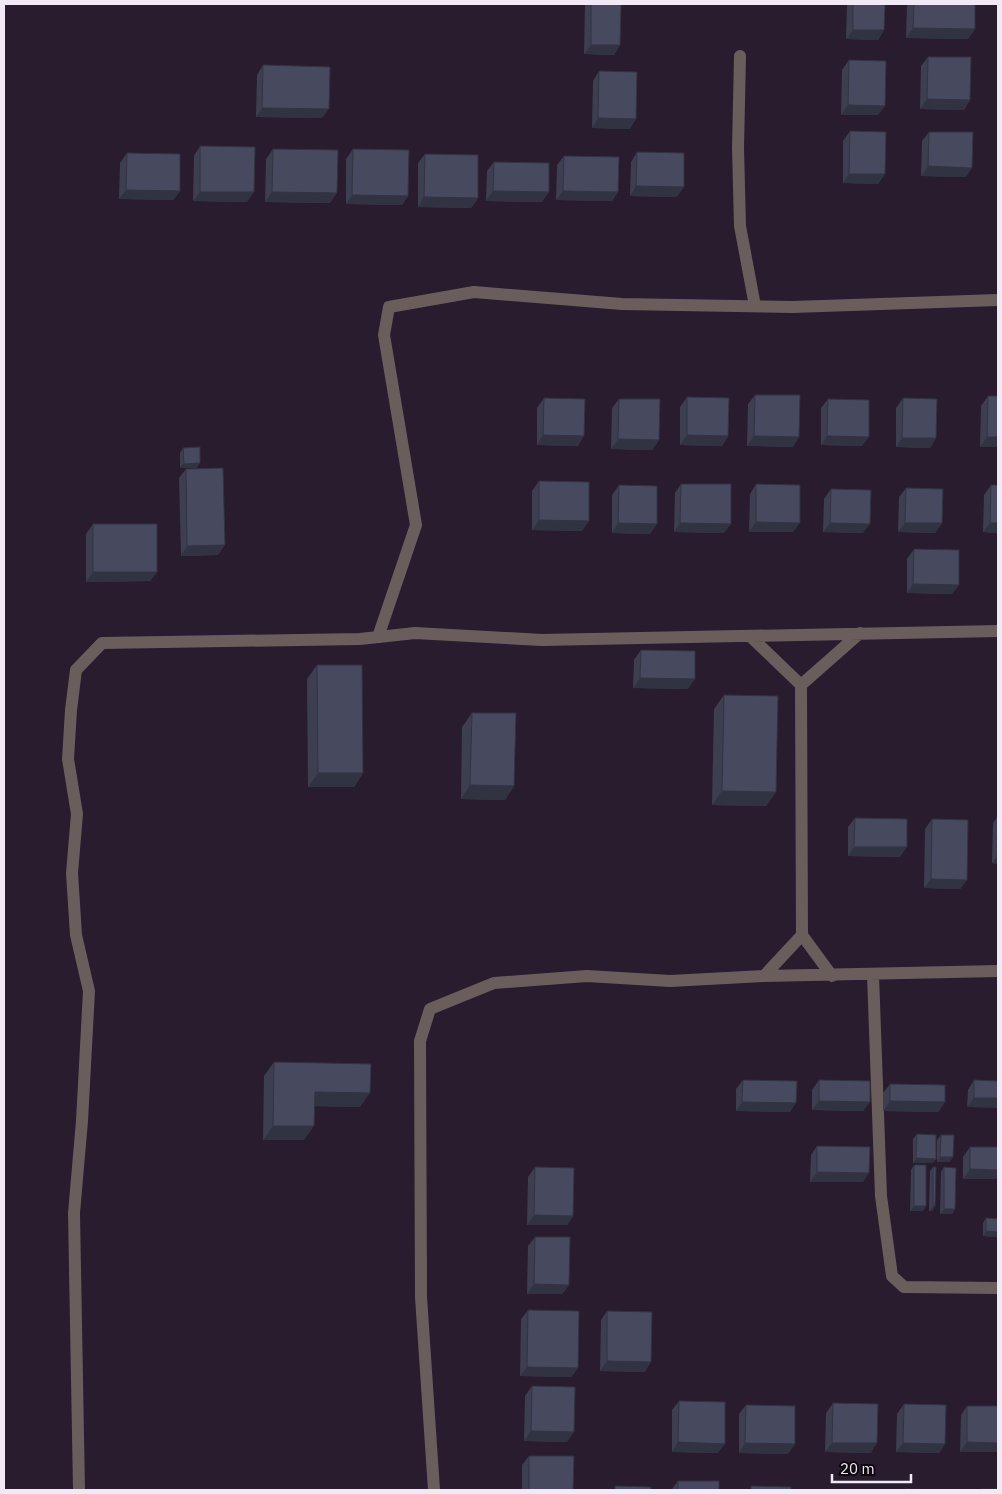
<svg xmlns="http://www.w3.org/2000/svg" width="1002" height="1494" font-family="'IBM Plex Sans',sans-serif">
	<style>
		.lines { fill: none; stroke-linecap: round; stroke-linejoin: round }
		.lane { stroke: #6a5e5c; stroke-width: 12 }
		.street { stroke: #6a5e5c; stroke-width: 12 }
		.wall { fill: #3d3f51 }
		.shaded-wall { fill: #323342 }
		.building { fill: #47495e; stroke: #323342 }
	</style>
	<rect width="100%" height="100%" fill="#281c2e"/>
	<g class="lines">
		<path class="lane" d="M378,637L416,525L384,335L389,307L474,292L622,304L793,307L998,300"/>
		<path class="street" d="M740,56L738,148L740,226L755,306
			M750,636L801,685
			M873,975L881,1196L892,1276L904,1287L998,1288
			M764,976L802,935
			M832,976L802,935L801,685L860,633
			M79,1490L74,1213L82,1121L89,991L76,935L72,873L77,814L68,759L71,710L76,670L102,643L360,639L415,633L542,640L998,631
			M434,1490L421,1297L420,1041L430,1009L494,983L587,976L670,981L764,976L998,971"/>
	</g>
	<path class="wall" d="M585,4H621L620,45L614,55L584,54Z
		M847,4H885L884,30L878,40L846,39Z
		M907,4H975V29L968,39L906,38Z
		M928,57L970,100L964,110L920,109L921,66Z
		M849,60L878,115H841L842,70Z
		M263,65L322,118L256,117L257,75Z
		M599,71L630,129L592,128L593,81Z
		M850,131L885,174L878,184L843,183V141Z
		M929,132L966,177L921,176L922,141Z
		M200,146L247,202L193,201L194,156Z
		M273,149L330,203L265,202L266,159Z
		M353,149L408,196L402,205L346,204V159Z
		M637,152L677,197L630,196L631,162Z
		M127,153L180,191L173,200L119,199L120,163Z
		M425,154L478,198L471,208L418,207V163Z
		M564,156L618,192L612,201L556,200L557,165Z
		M494,162L542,202L486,201L487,171Z
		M755,395L793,447L747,446L748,404Z
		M988,396L998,447H980L981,406Z
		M687,397L728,436L722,446L680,445V407Z
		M544,398L578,446L537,445V408Z
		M903,398L936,438L930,448L896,447V408Z
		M619,399L659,440L652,450L611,449L612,408Z
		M828,399L862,446L821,445V408Z
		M200,447L180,468V453L183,448Z
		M186,469L218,555L181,556L179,478Z
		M539,481L582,531L532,530V491Z
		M681,484L724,533L674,532L675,493Z
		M756,484L793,532H749L750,494Z
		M619,485L650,534L612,533V495Z
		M991,485L998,533L983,532L984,495Z
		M906,488L942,523L935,533L898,532L899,497Z
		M831,489L863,533L823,532L824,499Z
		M93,524L157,572L150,581L86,582V534Z
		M914,549L952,594L907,593V559Z
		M641,650L688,689L633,688L634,660Z
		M317,665L363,773L354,787H308L307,679Z
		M724,695L776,792L766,806L712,805L714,709Z
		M472,713L514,786L505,800L461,799L462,727Z
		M998,816V864L992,863L993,823Z
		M855,818L900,857L848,856V827Z
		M932,819L967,880L960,889L924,888L925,829Z
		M274,1062L360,1107L314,1106L304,1140H263L264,1076Z
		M743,1080L790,1112L736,1111V1089Z
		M819,1080L870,1102L863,1111L812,1110V1090Z
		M974,1080L998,1081L967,1107L968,1090Z
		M890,1084L945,1102L938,1112L883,1111V1093Z
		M917,1134L936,1159L932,1163H913V1139Z
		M941,1135L950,1162H937V1140Z
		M817,1146L863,1182H810L811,1155Z
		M970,1147H998V1179H963V1157Z
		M914,1165L926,1206L923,1211H910L911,1170Z
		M535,1167L573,1216L567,1225H527L528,1177Z
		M933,1167L935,1206L932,1211H929L930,1171Z
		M944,1167L955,1209L952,1214H940L941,1172Z
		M986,1218L998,1219V1237L983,1236V1223Z
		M535,1237L569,1285L562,1294H527L528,1246Z
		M528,1310L578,1368L571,1377L520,1376L521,1319Z
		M607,1311L645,1372L600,1371L601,1320Z
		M532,1386L567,1442L524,1441L525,1396Z
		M679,1401L718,1453L672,1452V1410Z
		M833,1403L871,1453L825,1452L826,1413Z
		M904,1404L945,1444L939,1453L896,1452L897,1414Z
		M746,1405L788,1454L739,1453V1414Z
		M967,1406H998V1452H960L961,1415Z
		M529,1456L573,1490H522V1465Z
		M678,1481L719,1490H671Z"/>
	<path class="shaded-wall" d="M913,28L975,29L968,39L906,38Z
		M853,30H884L878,40L846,39Z
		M591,45H620L614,55L584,54Z
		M927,99L970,100L964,110L920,109Z
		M848,105L885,106L878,115H841Z
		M262,108L329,109L322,118L256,117Z
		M598,118L636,119L630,129L592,128Z
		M928,166L972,168L966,177L921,176Z
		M849,174H885L878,184L843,183Z
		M636,186L684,187L677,197L630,196Z
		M126,190L180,191L173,200L119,199Z
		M493,191L549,192L542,202L486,201Z
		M563,191L618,192L612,201L556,200Z
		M200,192H254L247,202L193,201Z
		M272,192L337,193L330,203L265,202Z
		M352,195L408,196L402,205L346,204Z
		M424,197L478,198L471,208L418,207Z
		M543,435L584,436L578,446L537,445Z
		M687,435L728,436L722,446L680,445Z
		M754,436L799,437L793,447L747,446Z
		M827,436L869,437L862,446L821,445Z
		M987,437H998V447H980Z
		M902,438H936L930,448L896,447Z
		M618,439L659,440L652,450L611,449Z
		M200,463L197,468H180L184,464Z
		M539,520L589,521L582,531L532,530Z
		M756,522L800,523L793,532H749Z
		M618,523L657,524L650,534L612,533Z
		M680,523L731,524L724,533L674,532Z
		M830,523L870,524L863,533L823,532Z
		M905,523H942L935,533L898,532Z
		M990,523H998V533L983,532Z
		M225,545L218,555L181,556L187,546Z
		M93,572H157L150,581L86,582Z
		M913,584L959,585L952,594L907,593Z
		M640,678L695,679L688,689L633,688Z
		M318,773H363L354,787H308Z
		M470,785L514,786L505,800L461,799Z
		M722,791L776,792L766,806L712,805Z
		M854,847H907L900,857L848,856Z
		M998,855V864L992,863Z
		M931,879L967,880L960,889L924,888Z
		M315,1092L370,1093L360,1107L305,1106Z
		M974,1098H998V1108L967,1107Z
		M819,1101L870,1102L863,1111L812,1110Z
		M890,1101L945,1102L938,1112L883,1111Z
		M742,1102L796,1103L790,1112L736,1111Z
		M273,1126H314L304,1140H263Z
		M940,1157H953L950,1162H937Z
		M916,1158L936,1159L932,1163H913Z
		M970,1169L998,1170V1179H963Z
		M817,1172L869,1173L863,1182H810Z
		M914,1206H926L923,1211H910Z
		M933,1206H935L932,1211H929Z
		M944,1209H955L952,1214H940Z
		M534,1215L573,1216L567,1225H527Z
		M986,1231L998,1232V1237L983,1236Z
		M534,1284L569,1285L562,1294H527Z
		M607,1361L651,1362L645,1372L600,1371Z
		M527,1367L578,1368L571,1377L520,1376Z
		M531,1431L574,1432L567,1442L524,1441Z
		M678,1442L725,1444L718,1453L672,1452Z
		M967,1442L998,1443V1452H960Z
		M745,1443L795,1444L788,1454L739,1453Z
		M832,1443H877L871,1453L825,1452Z
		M903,1443L945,1444L939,1453L896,1452Z"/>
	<path class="building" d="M591,4H621L620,45H591Z
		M853,4H885L884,30H853Z
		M914,4H975V29L913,28Z
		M928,57H971L970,100L927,99Z
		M849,60L886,61L885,106L848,105Z
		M263,65L330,67L329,109L262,108Z
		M599,71L637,72L636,119L598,118Z
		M850,131L886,132L885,174H849Z
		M929,132H973L972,168L928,166Z
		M200,146L255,147L254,192H200Z
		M273,149L338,150L337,193L272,192Z
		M353,149L409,150L408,196L352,195Z
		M637,152L684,153V187L636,186Z
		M127,153L180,154V191L126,190Z
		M425,154L478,155V198L424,197Z
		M564,156L619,157L618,192L563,191Z
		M494,162L549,163V192L493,191Z
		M755,395H800L799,437L754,436Z
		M988,396H998V437H987Z
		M687,397L729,398L728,436L687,435Z
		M544,398L585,399L584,436L543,435Z
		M903,398L937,399L936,438H902Z
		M619,399H660L659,440L618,439Z
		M828,399L869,400V437L827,436Z
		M200,447V463L184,464L183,448Z
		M223,468L225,545L187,546L186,469Z
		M539,481L589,482V521L539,520Z
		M681,484H731V524L680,523Z
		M756,484L800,485V523L756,522Z
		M619,485L657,486V524L618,523Z
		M991,485H998V523H990Z
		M906,488L943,489L942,523H905Z
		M831,489L871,490L870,524L830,523Z
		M93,524H157V572H93Z
		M914,549L959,550V585L913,584Z
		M641,650L695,651V679L640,678Z
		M317,665H362L363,773H318Z
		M724,695L778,696L776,792L722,791Z
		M472,713H516L514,786L470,785Z
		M855,818L907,819V847H854Z
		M932,819L968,820L967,880L931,879Z
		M274,1062L371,1064L370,1093L315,1092L314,1126H273Z
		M743,1080L797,1081L796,1103L742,1102Z
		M819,1080L870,1081V1102L819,1101Z
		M974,1080L998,1081V1098H974Z
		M890,1084L945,1085V1102L890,1101Z
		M917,1134L936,1135V1159L916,1158Z
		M941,1135H954L953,1157H940Z
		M817,1146L870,1147L869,1173L817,1172Z
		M970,1147H998V1170L970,1169Z
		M914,1165H926V1206H914Z
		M535,1167L574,1168L573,1216L534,1215Z
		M933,1167H936L935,1206H933Z
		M944,1167L956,1168L955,1209H944Z
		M986,1218L998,1219V1232L986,1231Z
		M535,1237H570L569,1285L534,1284Z
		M528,1310L579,1311L578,1368L527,1367Z
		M607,1311L652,1312L651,1362L607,1361Z
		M532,1386L575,1387L574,1432L531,1431Z
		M679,1401L725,1402V1444L678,1442Z
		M833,1403L878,1404L877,1443H832Z
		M904,1404L946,1405L945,1444L903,1443Z
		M746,1405L795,1406V1444L745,1443Z
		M967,1406H998V1443L967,1442Z
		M529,1456H574L573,1490H529Z
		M678,1481H719V1490H678Z
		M615,1486L651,1487V1490H615Z
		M751,1486L791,1487V1490H751Z
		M905,1489L947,1490H905Z
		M981,1489H998V1490H980Z"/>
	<rect width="1002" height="1494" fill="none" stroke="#f1e9f5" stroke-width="10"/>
	<path d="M832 1474v8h79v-8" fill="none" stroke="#f1e9f5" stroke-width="2.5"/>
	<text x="840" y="1474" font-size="15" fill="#f1e9f5" stroke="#0e0910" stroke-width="4" paint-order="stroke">20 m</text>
</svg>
